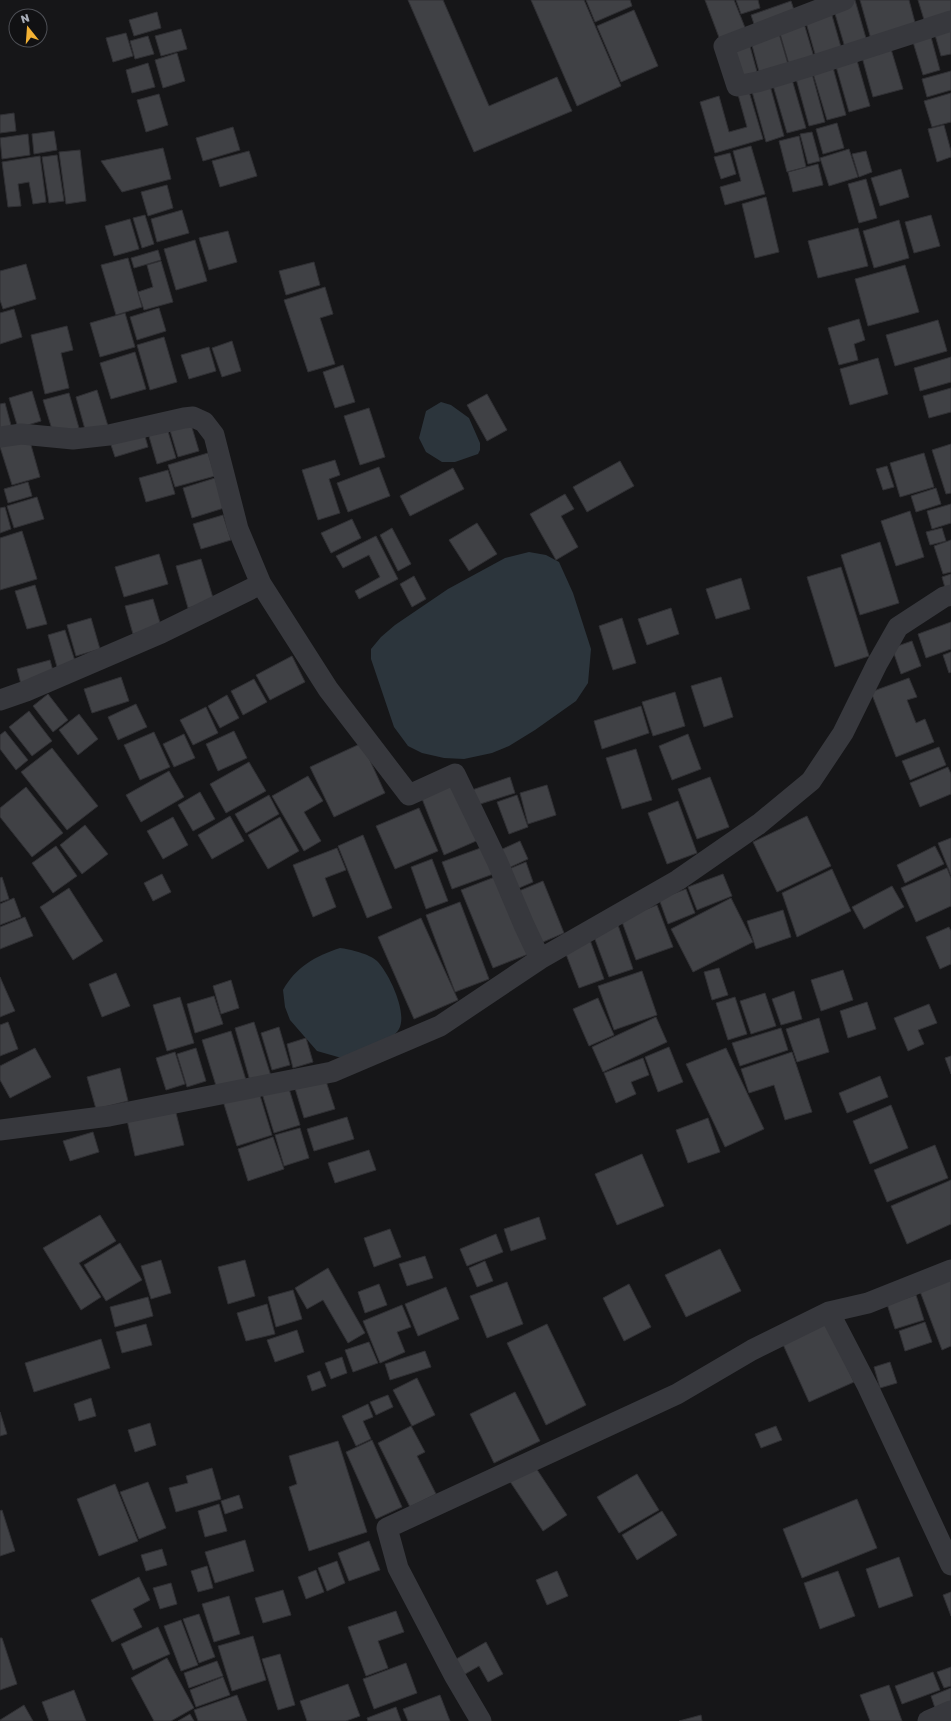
<svg xmlns="http://www.w3.org/2000/svg" width="951" height="1721" font-family="'Golos Text',sans-serif">
	<style>
		.water { fill: #2c353c }
		.building { fill: #404145; stroke: #303034 }
		.lines { fill: none; stroke-linecap: round; stroke-linejoin: round }
		.street { stroke: #37383d; stroke-width: 21 }
	</style>
	<rect width="100%" height="100%" fill="#161618"/>
	<path class="water" d="M441,402L451,405L469,418L480,443V450L478,454L455,462H442L426,452L419,438L426,411Z
		M529,552L546,555L559,562L573,593L591,649L588,683L576,701L535,730L509,746L492,753L464,759L444,758L422,753L408,746L394,727L371,659V649L381,637L395,625L448,589L505,558Z
		M340,948C349,949 370,954 377,961C389,973 408,1013 399,1029C392,1042 359,1052 345,1059L317,1051L290,1020L285,1007L283,990C296,967 315,956 340,948Z"/>
	<path class="building" d="M408,0H443L489,106L557,77L572,111L474,152Z
		M531,0H584L621,86L577,106Z
		M586,0H630L632,6L595,22Z
		M705,0H734L746,30L720,40Z
		M736,0H758L760,8L741,14Z
		M855,0L868,45L846,51L833,7Z
		M860,0H909L917,30L872,43Z
		M918,0H951V15L925,23Z
		M791,1L796,16L756,30L751,15Z
		M634,10L658,66L621,82L597,26Z
		M157,12L161,28L134,36L129,20Z
		M831,12L843,54L817,61L805,19Z
		M803,20L816,64L791,71L778,27Z
		M181,29L187,49L161,56L155,36Z
		M778,30L790,71L761,79L750,38Z
		M951,30V54L941,56L935,35Z
		M126,33L133,56L113,62L106,38Z
		M148,36L154,54L135,59L130,41Z
		M931,37L940,70L923,75L913,42Z
		M748,39L759,79L739,84L728,45Z
		M891,49L903,89L873,97L862,57Z
		M177,53L185,81L163,88L155,60Z
		M856,57L870,106L849,112L835,63Z
		M148,63L155,87L132,93L126,70Z
		M832,64L846,115L827,120L812,70Z
		M811,70L825,122L809,126L795,75Z
		M951,71V90L927,97L922,79Z
		M791,76L806,128L787,133L772,82Z
		M769,82L784,136L766,142L751,88Z
		M748,88L763,139L715,153L700,102L719,96L729,132L747,127L737,91Z
		M951,93V122L932,127L924,101Z
		M159,94L168,125L146,132L137,100Z
		M14,113L16,131L0,133V115Z
		M837,123L844,148L823,154L816,129Z
		M944,125L951,151V157L937,162L928,129Z
		M233,127L240,150L203,161L196,138Z
		M54,131L57,150L34,154L32,134Z
		M812,132L820,161L808,164L800,134Z
		M28,134L30,155L2,159L0,138Z
		M799,136L806,167L787,172L779,141Z
		M751,146L765,194L725,205L720,187L741,181L733,151Z
		M163,148L171,179L122,192L101,161Z
		M849,149L858,177L829,186L820,158Z
		M80,150L86,201L66,204L59,152Z
		M249,151L257,176L220,187L212,161Z
		M866,151L872,172L859,177L852,154Z
		M730,153L736,174L721,179L714,157Z
		M57,155L64,201L49,203L42,157Z
		M40,156L46,202L33,204L29,182L18,184L21,206L8,207L2,162Z
		M818,164L823,185L793,192L788,172Z
		M901,169L909,197L880,206L871,178Z
		M866,179L877,218L859,223L848,184Z
		M167,185L173,208L148,216L141,192Z
		M766,197L779,252L755,258L742,204Z
		M182,210L189,233L157,242L151,219Z
		M145,215L154,244L142,248L133,218Z
		M931,215L940,246L914,253L905,222Z
		M130,219L139,249L114,256L105,226Z
		M899,220L909,258L874,268L863,231Z
		M858,228L868,266L818,278L808,241Z
		M228,231L237,262L209,270L199,238Z
		M195,240L207,281L176,290L164,249Z
		M158,250L161,260L134,268L131,258Z
		M128,258L142,307L116,315L101,265Z
		M161,261L173,302L144,310L138,292L153,287L147,265Z
		M314,262L320,285L286,295L279,271Z
		M26,264L36,299L3,309L0,300V271Z
		M905,265L919,312L868,326L855,279Z
		M325,287L333,314L320,318L335,364L308,372L284,300Z
		M159,308L166,331L137,340L130,317Z
		M14,309L22,337L0,344V313Z
		M125,313L135,347L100,357L90,323Z
		M859,319L865,340L854,344L858,360L839,365L828,328Z
		M938,320L947,351L895,366L886,335Z
		M67,326L73,350L61,353L69,388L45,394L31,335Z
		M164,337L177,382L150,390L137,345Z
		M232,341L241,371L222,377L212,348Z
		M209,347L216,371L189,379L181,355Z
		M135,352L146,389L111,399L100,363Z
		M951,357V382L920,391L914,368Z
		M878,358L888,394L850,405L840,369Z
		M343,365L355,402L335,408L323,372Z
		M951,388V412L929,418L923,396Z
		M97,390L108,426L86,433L76,397Z
		M32,391L41,421L18,428L9,398Z
		M69,393L79,428L54,436L43,400Z
		M487,394L507,430L487,441L467,405Z
		M5,403L12,429L0,432V404Z
		M369,408L385,457L360,465L344,416Z
		M190,421L199,451L178,457L169,427Z
		M167,428L176,458L157,464L148,433Z
		M143,429L148,447L115,457L109,439Z
		M29,438L40,477L12,485L0,447Z
		M951,444V493L946,494L932,450Z
		M208,453L215,476L175,487L168,465Z
		M924,453L934,487L900,497L890,463Z
		M335,460L340,475L329,479L340,513L318,520L302,470Z
		M620,461L634,486L587,512L573,487Z
		M887,466L894,487L883,490L876,469Z
		M379,467L390,496L348,512L337,483Z
		M453,468L464,489L410,516L400,496Z
		M168,470L175,494L146,502L139,478Z
		M215,478L224,508L192,518L183,488Z
		M28,482L32,496L8,503L4,489Z
		M936,488L941,504L916,512L911,496Z
		M565,494L574,509L561,516L578,547L556,560L530,514Z
		M37,497L44,519L14,528L7,506Z
		M951,504V523L932,529L927,511Z
		M5,507L11,529L0,533V508Z
		M910,511L924,557L896,566L881,521Z
		M223,515L231,540L201,549L193,524Z
		M352,519L361,538L331,553L321,533Z
		M477,523L497,554L469,571L449,540Z
		M392,528L411,564L398,571L380,535Z
		M942,528L946,541L930,545L926,532Z
		M22,531L37,579L0,590V538Z
		M376,536L398,579L359,599L355,591L380,577L369,555L343,568L336,556Z
		M951,540V572L943,574L934,546Z
		M880,542L899,603L860,615L841,555Z
		M159,554L168,584L124,597L115,567Z
		M201,559L214,601L188,608L176,566Z
		M841,567L869,656L835,667L807,577Z
		M951,574V593L947,595L942,577Z
		M414,576L426,599L412,607L400,584Z
		M741,578L750,609L716,619L706,589Z
		M35,585L47,624L27,629L15,591Z
		M153,599L161,626L133,634L125,606Z
		M671,608L679,634L647,645L638,619Z
		M91,618L100,649L76,656L67,625Z
		M622,618L636,663L613,670L599,626Z
		M951,622V649L926,658L918,634Z
		M65,630L75,661L57,667L48,635Z
		M912,641L921,666L901,674L892,648Z
		M951,652V672L949,673L943,655Z
		M292,656L305,682L270,700L256,675Z
		M50,660L55,678L22,688L17,669Z
		M121,677L129,701L92,713L84,689Z
		M721,677L733,717L704,727L691,686Z
		M909,678L917,697L907,700L916,723L925,719L934,742L896,757L871,692Z
		M254,679L267,702L243,715L231,691Z
		M675,692L685,726L653,736L642,702Z
		M48,694L68,720L53,732L33,706Z
		M227,695L239,718L220,728L208,706Z
		M136,704L147,727L118,740L108,717Z
		M641,706L649,733L602,749L594,721Z
		M206,707L218,733L193,745L180,720Z
		M29,711L52,741L32,756L9,727Z
		M79,714L98,739L78,755L59,730Z
		M5,731L28,760L16,770L0,749V735Z
		M234,731L247,758L218,771L206,744Z
		M154,732L170,767L140,780L124,745Z
		M184,734L195,758L174,767L163,744Z
		M688,734L701,769L672,780L659,746Z
		M362,743L385,793L334,817L310,767Z
		M939,747L946,765L910,780L902,761Z
		M52,748L98,806L67,830L21,772Z
		M636,749L652,800L622,809L606,758Z
		M249,762L266,791L226,813L210,784Z
		M948,767L951,774V794L920,807L910,783Z
		M169,771L184,797L141,822L126,795Z
		M454,775L483,838L444,855L419,791Z
		M308,776L323,801L304,812L321,841L304,851L272,796Z
		M510,777L515,793L474,806L469,791Z
		M710,777L729,827L697,839L678,789Z
		M547,785L556,815L528,824L520,793Z
		M26,787L63,833L32,857L0,817V808Z
		M200,792L215,819L193,831L178,805Z
		M269,795L279,814L246,833L235,814Z
		M517,795L528,827L509,834L497,802Z
		M678,801L697,853L667,864L648,813Z
		M419,808L438,851L395,869L376,826Z
		M230,816L244,841L212,859L198,835Z
		M807,816L831,866L777,892L753,842Z
		M173,817L188,845L163,859L147,831Z
		M280,817L299,851L268,869L248,835Z
		M85,825L108,854L82,874L60,845Z
		M363,835L392,908L367,918L338,846Z
		M951,838V875L938,843Z
		M520,841L528,859L504,870L496,852Z
		M56,846L77,876L53,893L32,863Z
		M486,846L496,873L452,889L442,862Z
		M935,846L944,864L905,883L897,865Z
		M337,848L346,870L325,878L336,907L313,917L293,865Z
		M432,859L448,901L426,909L411,867Z
		M526,862L533,882L512,891L504,871Z
		M947,868L951,878V906L916,922L901,888Z
		M832,869L851,911L797,937L782,893Z
		M162,874L171,892L153,901L144,883Z
		M723,874L732,896L697,910L688,887Z
		M500,875L531,953L493,968L461,890Z
		M2,877L9,899L0,902V878Z
		M543,881L564,933L536,945L514,893Z
		M892,886L904,907L864,929L852,907Z
		M69,888L103,941L73,960L40,907Z
		M686,889L695,913L668,924L659,899Z
		M14,898L21,917L0,925V904Z
		M731,898L753,942L693,972L671,929Z
		M460,902L489,979L455,992L426,915Z
		M657,905L673,947L636,960L621,919Z
		M783,910L791,937L756,949L747,921Z
		M25,917L33,936L0,949V927Z
		M421,918L458,1000L414,1019L378,937Z
		M618,925L633,969L609,977L593,934Z
		M949,927L951,931V964L940,969L926,937Z
		M590,940L604,979L579,988L564,949Z
		M719,968L728,995L712,1000L704,972Z
		M843,970L853,1000L821,1011L811,980Z
		M642,971L657,1015L614,1030L598,986Z
		M116,973L130,1006L102,1017L89,984Z
		M0,977L15,1011L0,1017Z
		M231,980L239,1008L221,1014L213,986Z
		M794,991L802,1019L781,1025L772,999Z
		M765,993L776,1026L751,1034L740,1001Z
		M214,996L223,1024L195,1033L187,1004Z
		M180,997L194,1043L167,1051L153,1005Z
		M735,997L747,1034L728,1040L716,1003Z
		M598,998L614,1035L589,1046L573,1009Z
		M867,1002L876,1029L848,1038L840,1011Z
		M929,1004L937,1023L918,1030L924,1044L908,1051L894,1018Z
		M656,1017L667,1042L603,1072L592,1047Z
		M819,1018L829,1052L797,1062L786,1029Z
		M8,1022L18,1049L0,1056V1025Z
		M254,1022L271,1076L250,1081L235,1028Z
		M279,1027L290,1065L272,1070L261,1033Z
		M781,1028L788,1050L740,1066L732,1043Z
		M231,1031L246,1080L217,1089L202,1040Z
		M306,1038L313,1062L293,1068L287,1044Z
		M669,1047L683,1082L658,1092L645,1057Z
		M35,1048L51,1077L10,1098L0,1080V1066Z
		M196,1048L206,1081L187,1087L177,1054Z
		M726,1048L764,1129L725,1147L686,1064Z
		M175,1052L185,1084L166,1090L156,1058Z
		M792,1052L812,1112L785,1120L774,1085L749,1093L741,1069Z
		M951,1056V1074L945,1058Z
		M643,1058L649,1075L631,1082L636,1094L616,1103L604,1073Z
		M120,1068L128,1101L96,1109L87,1077Z
		M324,1075L335,1109L304,1118L294,1085Z
		M880,1076L888,1097L847,1113L839,1093Z
		M287,1082L300,1125L274,1133L261,1090Z
		M258,1089L272,1135L237,1146L223,1101Z
		M891,1105L908,1148L870,1164L853,1121Z
		M175,1109L184,1145L135,1156L127,1120Z
		M347,1117L354,1139L314,1151L307,1129Z
		M708,1118L720,1152L688,1163L676,1130Z
		M300,1128L309,1158L284,1166L275,1135Z
		M93,1132L99,1152L70,1161L63,1141Z
		M273,1137L284,1169L248,1181L238,1149Z
		M935,1145L948,1178L887,1202L874,1170Z
		M369,1150L376,1170L335,1183L328,1163Z
		M642,1154L664,1206L617,1225L595,1174Z
		M951,1180V1224L907,1244L891,1206Z
		M100,1215L116,1241L79,1263L101,1297L81,1310L43,1248Z
		M539,1217L546,1239L511,1251L504,1229Z
		M390,1229L401,1257L374,1267L364,1238Z
		M496,1234L503,1252L467,1266L460,1249Z
		M120,1243L142,1280L106,1301L84,1265Z
		M720,1249L741,1291L686,1317L665,1275Z
		M425,1256L433,1278L407,1286L399,1264Z
		M161,1260L171,1293L151,1299L141,1266Z
		M245,1260L255,1296L228,1304L218,1267Z
		M485,1261L493,1281L477,1287L469,1268Z
		M328,1268L365,1333L348,1343L323,1300L307,1309L295,1288Z
		M951,1274V1346L942,1350L918,1286Z
		M507,1282L523,1324L487,1338L470,1296Z
		M379,1284L387,1305L365,1313L358,1292Z
		M629,1284L651,1327L624,1341L603,1298Z
		M446,1287L459,1319L418,1336L405,1304Z
		M293,1290L302,1319L276,1327L268,1297Z
		M916,1295L924,1320L895,1329L887,1304Z
		M148,1297L153,1316L115,1327L110,1307Z
		M267,1304L275,1334L246,1341L237,1313Z
		M402,1305L411,1327L397,1332L405,1352L380,1363L363,1321Z
		M826,1320L854,1382L809,1402L781,1340Z
		M925,1322L932,1342L905,1351L899,1331Z
		M146,1324L152,1345L122,1353L116,1332Z
		M547,1324L586,1405L546,1425L507,1343Z
		M297,1330L304,1352L275,1362L267,1340Z
		M101,1339L110,1368L34,1392L25,1363Z
		M369,1342L378,1363L353,1372L345,1350Z
		M425,1351L431,1367L390,1380L385,1364Z
		M342,1357L347,1373L331,1379L325,1363Z
		M890,1362L897,1383L880,1388L874,1367Z
		M320,1371L326,1386L312,1391L307,1376Z
		M417,1378L435,1415L412,1426L393,1390Z
		M515,1392L540,1441L494,1463L470,1414Z
		M388,1395L393,1407L376,1415L370,1402Z
		M91,1398L96,1416L79,1421L74,1404Z
		M368,1404L373,1417L363,1421L371,1439L356,1446L342,1416Z
		M0,1412L7,1434L0,1436Z
		M150,1423L156,1445L135,1452L128,1430Z
		M411,1426L425,1452L417,1456L436,1494L410,1507L378,1443Z
		M776,1426L782,1440L761,1448L755,1434Z
		M372,1440L402,1507L376,1519L346,1452Z
		M338,1441L367,1532L309,1551L289,1487L297,1484L289,1456Z
		M532,1462L567,1515L543,1531L507,1477Z
		M212,1468L221,1499L176,1512L169,1488L188,1483L186,1476Z
		M637,1474L659,1510L619,1533L597,1497Z
		M148,1482L166,1528L139,1539L120,1492Z
		M115,1484L138,1541L99,1556L77,1499Z
		M239,1495L243,1508L225,1514L221,1501Z
		M857,1499L877,1548L802,1578L783,1529Z
		M219,1504L227,1531L205,1537L198,1511Z
		M2,1510L15,1551L0,1556V1511Z
		M662,1511L677,1535L637,1560L622,1535Z
		M245,1540L254,1571L215,1583L205,1552Z
		M369,1541L380,1570L349,1581L338,1553Z
		M162,1549L167,1565L146,1571L141,1555Z
		M899,1557L913,1596L879,1608L866,1569Z
		M337,1561L345,1583L327,1591L318,1568Z
		M207,1566L213,1588L198,1592L191,1571Z
		M316,1570L324,1592L306,1599L298,1577Z
		M557,1571L568,1596L547,1605L536,1580Z
		M838,1571L855,1616L820,1629L804,1583Z
		M139,1577L150,1600L133,1609L142,1627L112,1642L91,1600Z
		M171,1583L177,1604L160,1609L153,1588Z
		M283,1590L291,1615L263,1623L255,1598Z
		M951,1592V1616L943,1595Z
		M229,1596L240,1634L214,1642L202,1604Z
		M396,1611L404,1632L378,1641L388,1668L366,1676L348,1627Z
		M199,1614L215,1657L199,1663L183,1619Z
		M181,1620L198,1665L181,1671L164,1626Z
		M158,1627L170,1654L133,1670L121,1644Z
		M253,1636L266,1680L232,1691L218,1646Z
		M0,1638H2L17,1684L0,1690Z
		M486,1642L503,1674L488,1682L479,1666L460,1677L451,1662Z
		M280,1654L295,1705L278,1710L262,1659Z
		M167,1658L194,1708L171,1721H154L131,1678Z
		M217,1661L223,1676L189,1688L184,1673Z
		M406,1663L417,1693L374,1709L363,1679Z
		M951,1667V1686L944,1688L937,1672Z
		M933,1672L940,1690L902,1704L895,1686Z
		M223,1677L230,1695L196,1707L190,1690Z
		M348,1684L360,1716L346,1721H307L300,1701Z
		M889,1685L902,1721H870L860,1695Z
		M951,1688V1706L936,1711L931,1696Z
		M74,1690L86,1721H49L42,1702Z
		M237,1695L247,1721H198L194,1710Z
		M440,1695L450,1721H408L403,1709Z
		M24,1705L33,1721H0V1720Z
		M396,1707L401,1721H368L367,1718Z
		M190,1714L194,1721H178Z
		M701,1715L702,1721H679Z"/>
	<g class="lines">
		<path class="street" d="M844,0L724,46L737,86L757,82L811,66L951,21
			M0,437L21,434L73,439L109,435L184,418L193,417L204,422L214,435L238,529L261,584L328,689L409,795L455,774L497,861L524,925L540,959
			M0,700L26,691L161,633L261,584
			M0,1130L109,1116L332,1072L440,1026L540,959L678,880L759,824L811,781L843,733L877,664L898,627L944,597L951,595
			M829,1312L868,1387L951,1565
			M481,1721L454,1675L398,1568L387,1528L677,1394L752,1350L829,1312L868,1303L951,1270
			M928,1721L951,1711"/>
	</g>
	<g transform="translate(28 28) rotate(343)"><circle r="19" fill="#111113" stroke="#4d4f55"/>
	<path d="M0-3L7 15L0 10L-7 15Z" fill="#f2b134"/>
	<text y="-6" font-size="11" font-weight="bold" text-anchor="middle" fill="#a8adb8">N</text>
	</g>
</svg>
